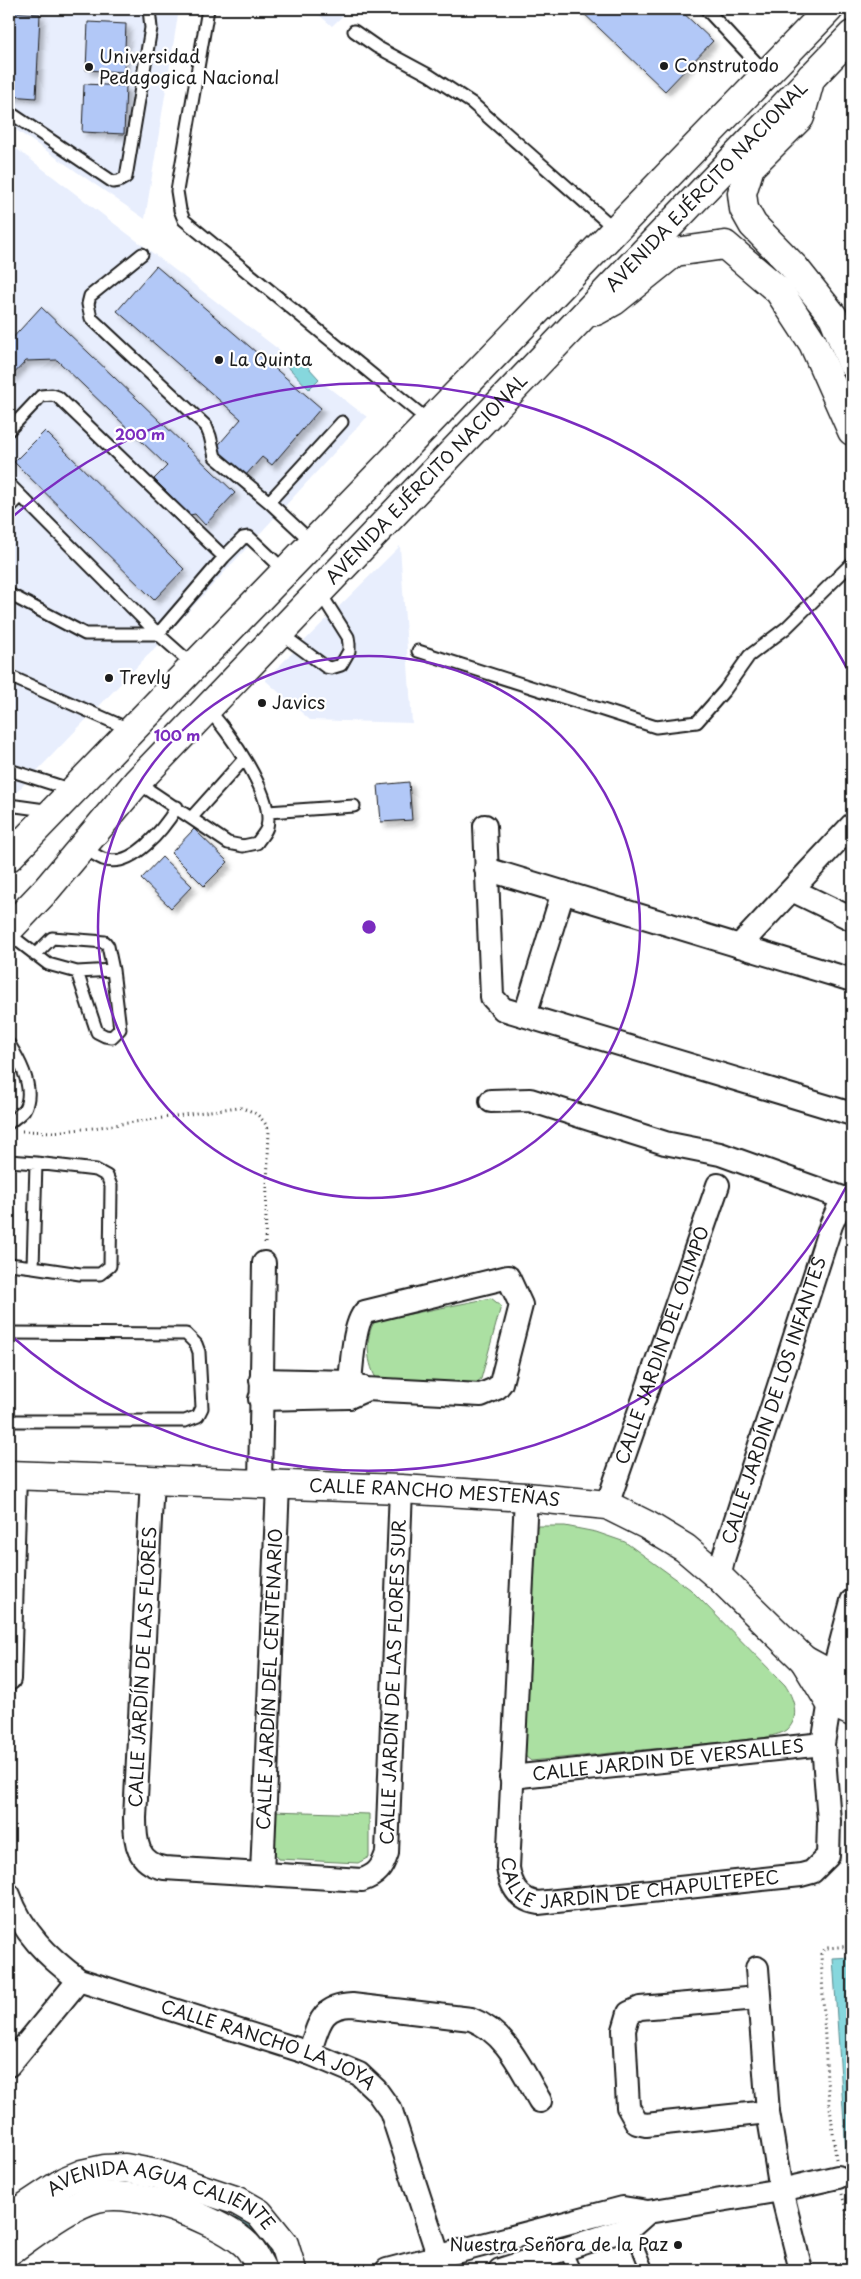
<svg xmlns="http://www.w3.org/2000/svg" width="861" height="2279" font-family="'Playpen Sans',sans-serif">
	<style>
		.built { fill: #e8eefd }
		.green { fill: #abe0a2; stroke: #647e5f }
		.water { fill: #86d7dd; stroke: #5c8c90 }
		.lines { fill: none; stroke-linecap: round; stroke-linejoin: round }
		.stream { stroke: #5c8c90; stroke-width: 5.5 }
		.building { fill: #b2c8f7; stroke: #1c1c1c; filter: url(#shadow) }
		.service-casing { stroke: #1c1c1c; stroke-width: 15 }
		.minor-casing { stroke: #1c1c1c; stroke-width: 26 }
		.tertiary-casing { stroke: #1c1c1c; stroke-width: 31 }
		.primary-casing { stroke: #1c1c1c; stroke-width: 31 }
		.path { stroke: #1c1c1c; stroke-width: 3; stroke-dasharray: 1 4; stroke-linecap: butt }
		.service { stroke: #fff; stroke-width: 11 }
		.minor { stroke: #fff; stroke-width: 22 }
		.tertiary { stroke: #fff; stroke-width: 28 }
		.primary { stroke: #fff; stroke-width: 28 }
		.ring { fill: none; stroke: #7b2cbf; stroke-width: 2.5 }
		.poi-dot { fill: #1c1c1c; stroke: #fff; stroke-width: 2 }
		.labels { text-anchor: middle; stroke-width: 4.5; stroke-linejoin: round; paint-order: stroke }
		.poi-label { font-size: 18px; fill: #1c1c1c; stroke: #fff; text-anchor: start }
		.street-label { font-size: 18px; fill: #1c1c1c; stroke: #fff }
		.centre { fill: #7b2cbf; stroke: #fff; stroke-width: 2.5 }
		.ring-label { font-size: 15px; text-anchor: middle; font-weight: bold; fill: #7b2cbf; stroke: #fff; stroke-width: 4.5; stroke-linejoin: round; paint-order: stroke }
	</style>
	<defs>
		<filter id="shadow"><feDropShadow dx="4.5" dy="4.5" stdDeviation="2.5" flood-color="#0004"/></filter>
	</defs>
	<rect width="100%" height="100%" fill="#fff"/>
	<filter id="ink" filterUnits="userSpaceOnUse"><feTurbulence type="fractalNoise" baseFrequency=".02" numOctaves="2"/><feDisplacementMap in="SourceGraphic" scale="10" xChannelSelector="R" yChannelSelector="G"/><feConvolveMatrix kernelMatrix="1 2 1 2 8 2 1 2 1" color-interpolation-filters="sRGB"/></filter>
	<g filter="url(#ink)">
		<path class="built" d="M9,9H179L145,219L9,125Z
			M312,9H350L332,26Z
			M9,143L367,417L151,652L9,800Z
			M400,546L412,723L310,720L265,680Z"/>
		<path class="green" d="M491,1298L501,1306L481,1379L474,1384L378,1381C367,1366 364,1336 375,1321Z
			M532,1526H565L596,1532L625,1542L690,1589L785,1685C793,1697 801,1717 787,1730C781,1734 770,1736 763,1738L531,1761L525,1756L521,1747Z
			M272,1811L369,1814V1857L358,1863L279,1859L274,1853Z"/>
		<path class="water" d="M289,356H298L319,379L309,389L287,366Z
			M852,1957V2187L847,2168L833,1958Z"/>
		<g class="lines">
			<path class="stream" d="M232,2219C254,2228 268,2244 277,2266"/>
		</g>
		<path class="building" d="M579,9H679L713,41L665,91Z
			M9,12L40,14L36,98L9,96Z
			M88,22L126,24L124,72L86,70Z
			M84,84L126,86L124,134L82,132Z
			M156,266L321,408L272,465L262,457L245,476L214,450L241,419L117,311Z
			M41,307L235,493L205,525L195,514L190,515L154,479L167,466L57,360L26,361L9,379V342Z
			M45,431L184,569L154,600L14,462Z
			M409,782L412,820L381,822L378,785Z
			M194,829L228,862L204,886L171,853Z
			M162,857L192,886L171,908L141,879Z"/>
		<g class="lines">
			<g class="service-casing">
				<path id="service" d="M208,9L177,191L180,210L184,220L430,422
					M706,9L767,74
					M354,31L377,47L429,75L472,103L616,230
					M9,112L113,182L119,181L126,177L151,28L149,9
					M142,254L90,296L88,304L91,318L206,426L210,436L215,457L269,502L313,543
					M9,430L41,396L52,395L58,397L224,557L158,634H85L9,594
					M9,484L158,634L194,666
					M269,502L342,422
					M9,508L20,497
					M224,557L243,538L249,537L285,571
					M280,633L326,667L331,668L341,665L349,651V644L348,637L319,591
					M418,651L656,727L697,722L725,690L749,656L786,628L852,563
					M9,676L131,730
					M9,770L72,790
					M137,782L228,843L243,846L257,843C260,838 266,832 267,827C275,797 229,731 208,710
					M9,805L52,811
					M268,812L354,806
					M192,817L244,759
					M83,847C89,851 96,856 103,859C132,870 164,828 177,807
					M9,934L48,964L77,972L97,1032L105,1036L112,1037L120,1029L113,970
					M35,955L52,938L105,942L108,946L113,970L77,972
					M9,1044C20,1061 36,1090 24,1110C20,1115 13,1119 9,1123
					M9,1161L36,1163L33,1267L9,1264
					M33,1267L80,1274H100L110,1266L111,1186L107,1176L96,1170L36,1163
					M9,1333L186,1334L196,1344L199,1352L202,1408L198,1416L185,1421H9
					M629,2226L647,2270
					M565,2250L574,2270"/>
			</g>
			<g class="minor-casing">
				<g id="minor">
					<path d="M485,826L492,997L503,1009L852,1114"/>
					<path d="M486,869L852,980"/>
					<path d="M792,890L852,919"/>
					<path d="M739,946L852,825"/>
					<path d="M525,1015L563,892"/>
					<path d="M491,1101L530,1100L665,1143L720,1154L843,1198"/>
					<path d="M261,1380L350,1382L366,1389L481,1395L497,1388L501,1383L521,1305L508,1277L365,1312C352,1325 351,1377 349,1397"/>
					<path d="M260,1399L349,1397L363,1391"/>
					<path id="s1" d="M152,1479L135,1818C135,1842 137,1863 164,1868L362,1880C377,1875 382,1868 387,1853L401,1489"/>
					<path d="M260,1484L264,1263"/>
					<path id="s2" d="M526,1497L508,1868C511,1886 519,1900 538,1903L801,1875L812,1872L828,1856L829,1821L823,1744L837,1658L852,1601"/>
					<path id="s3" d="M607,1505L718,1185"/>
					<path id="s4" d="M719,1577L724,1556L831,1225L843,1198L852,1201"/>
					<path d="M9,1679L15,1475"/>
					<path id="s5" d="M511,1777L823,1744"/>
					<path id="s6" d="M262,1874L278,1485"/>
					<path id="s7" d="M9,1895C22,1932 48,1957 79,1980L309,2053L359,2074L376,2090L391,2111L443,2270"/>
					<path d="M757,1968L768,2112L781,2190L801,2270"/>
					<path d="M758,1998L640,2008L629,2013L624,2030L628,2107L637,2123L646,2125L768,2112"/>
					<path d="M309,2053C319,2026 319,2006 352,2005L471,2019C507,2033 521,2069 540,2101"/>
					<path d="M9,2065L79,1980"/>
					<path d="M387,2270L623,2208L648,2212L781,2190L838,2177"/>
					<path d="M500,2270L630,2228L648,2212"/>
				</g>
			</g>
			<g class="tertiary-casing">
				<g id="tertiary">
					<path d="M811,77L800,117L750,167L742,193L744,209L753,225L794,267L833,316L852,363"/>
					<path d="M596,311L614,301L675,252L725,245L779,291L813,343L852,431"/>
					<path id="s8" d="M9,1475L401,1489L526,1497L607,1505L647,1525L685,1548L719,1577L804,1660L829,1701L852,1712"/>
					<path d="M804,1660L852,1686"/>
					<path id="s9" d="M9,2218L65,2181L82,2174L105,2169L125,2168L157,2174L238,2201L259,2213L284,2244L292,2270"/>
					<path d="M9,2251C34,2234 67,2206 97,2198C134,2188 214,2218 243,2242C252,2249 257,2261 262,2270"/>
				</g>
			</g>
			<g class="primary-casing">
				<g id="primary">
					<path d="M9,857L829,9"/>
					<path id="s10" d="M9,929L46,890L137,782L852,35"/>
				</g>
			</g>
			<path class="path" d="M22,1131L53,1132L93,1128L238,1107C254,1111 261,1115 269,1130L265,1244
				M836,2159L827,2081L821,1954L826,1948L852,1946
				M842,2194L852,2232"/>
			<use href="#service" class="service"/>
			<use href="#minor" class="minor"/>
			<use href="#tertiary" class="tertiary"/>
			<use href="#primary" class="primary"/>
		</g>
	</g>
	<g class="ring">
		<circle cx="369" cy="927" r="271"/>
		<path d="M851 1178A543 543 0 0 1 9 1334M9 520A543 543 0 0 1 851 676"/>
	</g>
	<g class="poi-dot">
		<circle cx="664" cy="66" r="5"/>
		<circle cx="89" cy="67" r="5"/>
		<circle cx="219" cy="360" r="5"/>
		<circle cx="109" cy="678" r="5"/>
		<circle cx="262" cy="703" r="5"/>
		<circle cx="678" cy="2245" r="5"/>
	</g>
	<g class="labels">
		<g class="poi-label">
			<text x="99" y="63">Universidad<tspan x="99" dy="21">Pedagogica Nacional</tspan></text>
			<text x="674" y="72">Construtodo</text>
			<text x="229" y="366">La Quinta</text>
			<text x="119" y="684">Trevly</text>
			<text x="272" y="709">Javics</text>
			<text x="668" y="2251" text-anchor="end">Nuestra Señora de la Paz</text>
		</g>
		<g class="street-label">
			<text dy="6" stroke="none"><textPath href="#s10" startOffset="1019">AVENIDA EJÉRCITO NACIONAL</textPath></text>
			<text dy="6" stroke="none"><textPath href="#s10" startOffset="614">AVENIDA EJÉRCITO NACIONAL</textPath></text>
			<text dy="6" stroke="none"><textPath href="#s3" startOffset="169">CALLE JARDIN DEL OLIMPO</textPath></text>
			<text dy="6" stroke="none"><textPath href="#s4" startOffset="185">CALLE JARDÍN DE LOS INFANTES</textPath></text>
			<text dy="6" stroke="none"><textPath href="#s8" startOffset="426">CALLE RANCHO MESTEÑAS</textPath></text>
			<text transform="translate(143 1667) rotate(-87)" y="6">CALLE JARDÍN DE LAS FLORES</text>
			<text dy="6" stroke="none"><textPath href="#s6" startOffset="195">CALLE JARDÍN DEL CENTENARIO</textPath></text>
			<text dy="6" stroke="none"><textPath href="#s1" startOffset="812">CALLE JARDÍN DE LAS FLORES SUR</textPath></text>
			<text dy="6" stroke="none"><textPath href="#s5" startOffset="158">CALLE JARDIN DE VERSALLES</textPath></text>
			<text dy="6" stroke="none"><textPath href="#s2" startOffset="512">CALLE JARDÍN DE CHAPULTEPEC</textPath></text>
			<text dy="6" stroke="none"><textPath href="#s7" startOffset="312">CALLE RANCHO LA JOYA</textPath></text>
			<text dy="6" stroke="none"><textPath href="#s9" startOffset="169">AVENIDA AGUA CALIENTE</textPath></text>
		</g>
	</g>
	<circle cx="369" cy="927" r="8" class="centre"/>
	<g class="ring-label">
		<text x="140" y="440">200 m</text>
		<text x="177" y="741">100 m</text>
	</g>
	<rect width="861" height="2279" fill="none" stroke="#fff" stroke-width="30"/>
	<rect x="15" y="15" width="831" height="2249" fill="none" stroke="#1c1c1c" stroke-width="2" filter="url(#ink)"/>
</svg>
